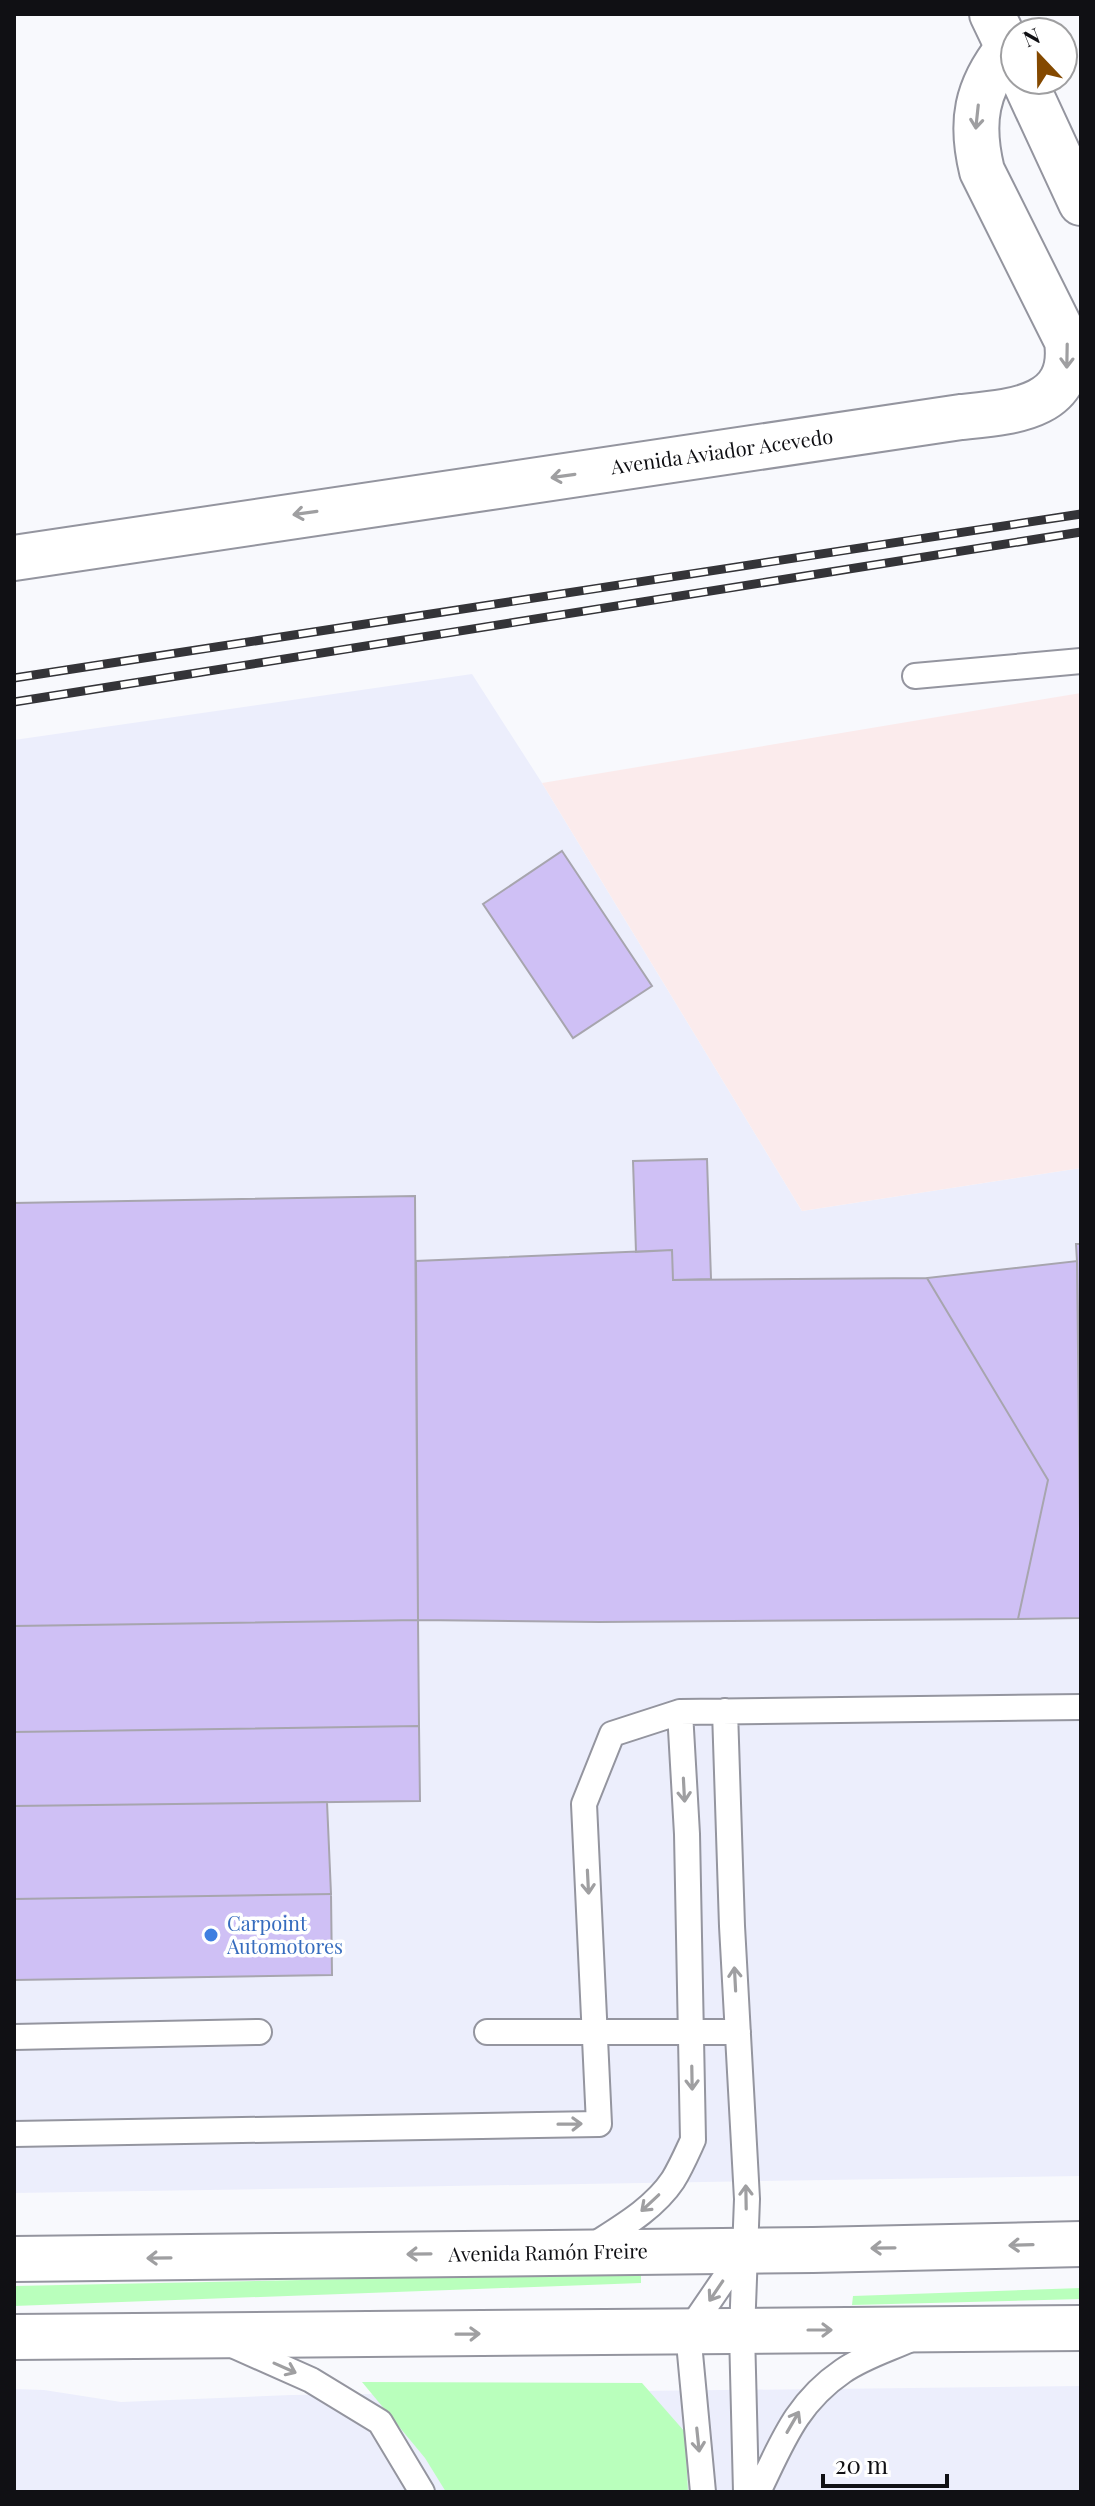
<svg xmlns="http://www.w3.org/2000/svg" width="1095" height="2506" font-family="'Playfair Display',serif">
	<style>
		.built { fill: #eceefc }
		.industrial { fill: #fbebec }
		.green { fill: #b9ffbc }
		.building { fill: #cfc0f5; stroke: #a7a5ae; stroke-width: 2 }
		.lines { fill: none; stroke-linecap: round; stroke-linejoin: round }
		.lane-casing { stroke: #94959f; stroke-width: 28 }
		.street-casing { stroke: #94959f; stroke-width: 48 }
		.secondary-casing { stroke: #94959f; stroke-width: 48 }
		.primary-casing { stroke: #94959f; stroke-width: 48 }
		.lane { stroke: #fff; stroke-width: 24 }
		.street { stroke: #fff; stroke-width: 44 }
		.secondary { stroke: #fff; stroke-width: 44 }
		.primary { stroke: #fff; stroke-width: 44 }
		.rail-casing { stroke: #343438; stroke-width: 9 }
		.rail { stroke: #fff; stroke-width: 6; stroke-dasharray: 18; stroke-linecap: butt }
		.oneway { stroke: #9f9fa1 }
		.shop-dot { fill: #3f7fe0; stroke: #fff; stroke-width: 3 }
		.labels { text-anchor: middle; stroke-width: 7; stroke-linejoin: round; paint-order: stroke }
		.street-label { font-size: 20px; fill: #101014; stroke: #fff }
		.shop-label { font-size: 20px; fill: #366cbe; stroke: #fff; text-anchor: start }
	</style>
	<rect width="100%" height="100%" fill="#f8f9fd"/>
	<path class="built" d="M472,674L542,783L802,1211L1081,1168V2176L14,2193V740Z
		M1081,2386V2492H14V2389L44,2390L121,2402L291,2395Z"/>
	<path class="industrial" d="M1081,693V1168L802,1211L542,783Z"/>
	<path class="green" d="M641,2273V2283L14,2306V2286Z
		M1081,2288V2299L852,2305L853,2296Z
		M362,2382L642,2383L685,2432L688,2492H446L425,2458Z"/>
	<path class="building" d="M562,851L652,986L573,1038L483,904Z
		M707,1159L711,1279L673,1280L672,1250L636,1252L633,1161Z
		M415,1196L418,1620L14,1626V1203Z
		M1076,1244H1081V1462L1077,1261Z
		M672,1250L673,1280L927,1278L1048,1480L1018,1619L599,1622L418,1620L416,1261Z
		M1077,1261L1081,1618L1018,1619L1048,1480L927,1278Z
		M418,1620L419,1726L14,1732V1626Z
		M419,1726L420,1801L14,1806V1732Z
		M327,1802L331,1894L14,1899V1806Z
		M331,1894L332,1975L14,1980V1899Z"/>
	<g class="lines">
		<g class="lane-casing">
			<path id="lane" d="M915,676L1081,661
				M725,1711L732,1926L747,2199L742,2332L746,2492
				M487,2032H738
				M14,2037L259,2032
				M14,2134L599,2124L584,1804L612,1734L680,1712L1081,1707
				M589,2248C618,2229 653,2210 673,2180C681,2167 687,2153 693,2140L687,1834L680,1712
				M230,2344L311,2380L380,2422L422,2492
				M703,2492L688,2332L744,2250
				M758,2492C782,2443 796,2403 843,2371C863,2357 889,2349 911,2339"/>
		</g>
		<g class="street-casing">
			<path id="street" d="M14,558L961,417C1011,412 1076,409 1067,341L982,171C970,122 976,88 1008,48"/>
		</g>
		<g class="secondary-casing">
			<path id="secondary" d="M992,14L1015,62
				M1024,80L1081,203"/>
		</g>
		<g class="primary-casing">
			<path id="primary" d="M14,2259L813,2250L1081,2244
				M14,2337L1081,2328"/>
		</g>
		<use href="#lane" class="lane"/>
		<use href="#street" class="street"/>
		<use href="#secondary" class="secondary"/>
		<use href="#primary" class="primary"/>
		<g class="rail-casing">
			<path id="rail" d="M14,678L1081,514
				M14,702L1081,532"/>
		</g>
		<use href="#rail" class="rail"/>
	</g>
	<defs><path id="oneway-shaft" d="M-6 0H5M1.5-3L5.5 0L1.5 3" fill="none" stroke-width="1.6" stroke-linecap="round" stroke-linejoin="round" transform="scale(2)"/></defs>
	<g class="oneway">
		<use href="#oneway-shaft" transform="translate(977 117) rotate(96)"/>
		<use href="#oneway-shaft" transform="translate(1067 356) rotate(91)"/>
		<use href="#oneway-shaft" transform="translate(563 476) rotate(172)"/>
		<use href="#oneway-shaft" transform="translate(305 513) rotate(172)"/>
		<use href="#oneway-shaft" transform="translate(684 1790) rotate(87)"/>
		<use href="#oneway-shaft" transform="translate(588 1882) rotate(87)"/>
		<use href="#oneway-shaft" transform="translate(735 1979) rotate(-93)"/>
		<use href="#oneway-shaft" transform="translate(692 2078) rotate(89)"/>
		<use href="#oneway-shaft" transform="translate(570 2124) rotate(-1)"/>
		<use href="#oneway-shaft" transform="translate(746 2197) rotate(-91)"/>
		<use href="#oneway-shaft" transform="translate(650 2203) rotate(137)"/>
		<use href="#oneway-shaft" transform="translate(1021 2245) rotate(178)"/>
		<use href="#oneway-shaft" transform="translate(883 2248) rotate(179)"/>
		<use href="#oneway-shaft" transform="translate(419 2254) rotate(179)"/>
		<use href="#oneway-shaft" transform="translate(159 2258) rotate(179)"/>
		<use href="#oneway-shaft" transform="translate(716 2291) rotate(124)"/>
		<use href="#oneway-shaft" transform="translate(820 2330)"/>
		<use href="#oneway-shaft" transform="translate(468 2334) rotate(-1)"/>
		<use href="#oneway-shaft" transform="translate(285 2368) rotate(24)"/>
		<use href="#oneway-shaft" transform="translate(793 2422) rotate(-60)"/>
		<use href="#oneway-shaft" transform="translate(698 2440) rotate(84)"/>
	</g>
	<circle class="shop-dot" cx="211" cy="1935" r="8"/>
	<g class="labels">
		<g class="street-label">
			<text transform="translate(722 452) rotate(-8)" y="7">Avenida Aviador Acevedo</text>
			<text transform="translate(548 2253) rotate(-1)" y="7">Avenida Ramón Freire</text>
		</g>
		<g class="shop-label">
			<text x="227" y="1931">Carpoint<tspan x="227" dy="23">Automotores</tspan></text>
		</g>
	</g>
	<rect width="1095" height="2506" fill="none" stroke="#101014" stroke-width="32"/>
	<g transform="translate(1039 56) rotate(338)"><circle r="38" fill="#ffffff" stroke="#9f9fa1" stroke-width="2"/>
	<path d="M0-6L14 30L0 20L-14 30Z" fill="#844900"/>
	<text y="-12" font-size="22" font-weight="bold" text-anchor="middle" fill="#101014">N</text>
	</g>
	<path d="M823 2474v12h124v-12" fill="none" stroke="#101014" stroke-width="4"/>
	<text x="835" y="2474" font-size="24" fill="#101014" stroke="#ffffff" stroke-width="6" paint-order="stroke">20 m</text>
</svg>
